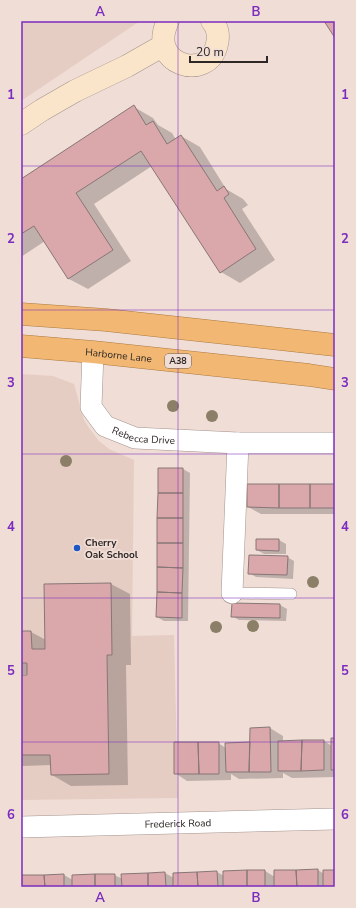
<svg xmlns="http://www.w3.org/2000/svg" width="356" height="908" font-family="'Nunito Sans',sans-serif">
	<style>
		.built { fill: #e6cdc3 }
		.shadow { fill: #0003 }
		.building { fill: #daa7ab; stroke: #887677 }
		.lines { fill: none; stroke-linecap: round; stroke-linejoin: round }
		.service-casing { stroke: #a4938d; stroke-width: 12 }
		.minor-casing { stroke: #a4938d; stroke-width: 22 }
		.secondary-casing { stroke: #a4938d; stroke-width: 23 }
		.trunk-casing { stroke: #ab7a41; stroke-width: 23 }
		.service { stroke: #fff; stroke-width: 11 }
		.minor { stroke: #fff; stroke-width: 21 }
		.secondary { stroke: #fae5ca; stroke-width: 22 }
		.trunk { stroke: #f2b873; stroke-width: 22 }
		.tree { fill: #8b7f67 }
		.grid { fill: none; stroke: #7b2cbf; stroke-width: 1; stroke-opacity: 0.55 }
		.poi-dot { fill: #1e57c3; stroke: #efddd6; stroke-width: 1.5 }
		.labels { text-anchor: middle; stroke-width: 3.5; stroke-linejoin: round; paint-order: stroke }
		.shield { fill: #efddd6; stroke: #685e5a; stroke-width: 1 }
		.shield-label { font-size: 9px; font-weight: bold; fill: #2e2725 }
		.street-label { font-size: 10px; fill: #2e2725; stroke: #efddd6 }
		.poi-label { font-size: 10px; font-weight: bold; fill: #2e2725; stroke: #efddd6; text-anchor: start }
		.neatline { fill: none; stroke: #7b2cbf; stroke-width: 1.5 }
		.grid-label { font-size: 13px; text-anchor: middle; font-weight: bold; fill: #7b2cbf }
	</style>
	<rect width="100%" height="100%" fill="#efddd6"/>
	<path class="built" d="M21,21H140L21,101Z
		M21,374L53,376L74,384L84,420L89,428L99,441L109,449L134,460L132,636L174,635L178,798L21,800Z"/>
	<path class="shadow" d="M134,107L153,118L158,125L172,133L176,140L181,136L200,147L226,189L243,199L248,205L242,209L275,260L240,283L221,272L152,166L94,204L131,261L88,289L69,279L45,241L21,257V180Z
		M159,469H183L190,473L188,621H164L157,617Z
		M335,485V514H261L248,507Z
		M257,540H279L286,544V554H264L257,550Z
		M287,557L294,561L293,579L256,577L249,573Z
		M111,584L130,594L131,665H126L128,785L71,786L52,775V765L23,766L21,765V676H28V674H21V632H31L46,640Z
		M280,605L287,609L286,621L239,620L232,616Z
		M270,728L283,736V742L324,741L332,746L335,739V777L292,778L283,773V778L239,779L231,774V780L187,781L175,773L218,743L226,748L251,743Z
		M318,870L324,874L335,871V887H21V882L64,875L73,880L114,875L123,879L122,875L165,873L174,878L217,872L224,876L265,871L275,877Z"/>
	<path class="building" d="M324,21H335V38Z
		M134,105L146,125L153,121L167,144L181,135L217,191L224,186L229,194L224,198L256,249L220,273L141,151L76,193L113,250L68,279L34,226L21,234V179Z
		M158,468H183V493H158Z
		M247,484H279V508L247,507Z
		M279,484H310V508H279Z
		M310,484H335V508H310Z
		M158,493H183V518H157Z
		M157,518H183V543H157Z
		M256,539H279V551L256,550Z
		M157,543H183V568L157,567Z
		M249,555L288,556L287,575L248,574Z
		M157,567L183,568L182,593L157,592Z
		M111,583L112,655H107L109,774L51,775L50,755H21V675H27V663H21V631H31L32,649H45L44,584Z
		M157,592L182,593V618L156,617Z
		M232,603L280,604V618L231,617Z
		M270,727L271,772H249L250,728Z
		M331,738H335V770H331Z
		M302,740H324V770L301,771Z
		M302,740L301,771H278V741Z
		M174,742H198L199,774H174Z
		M198,742H219V774H199Z
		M250,742L249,772H226L225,743Z
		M318,869V887H297L296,870Z
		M247,870V887H223V871Z
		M247,870H265V887H247Z
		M274,870H296L297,887H274Z
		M323,870H335V887H323Z
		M217,871L218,887H198L197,872Z
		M165,872L166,887H148V873Z
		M197,872L198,887H173V873Z
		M148,873V887H122L121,874Z
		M64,874V887H45L44,875Z
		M95,874V887H72V875Z
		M95,874H115V887H95Z
		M21,875H44L45,887H21Z"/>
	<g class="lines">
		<g class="service-casing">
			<path id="service" d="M232,593L291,594"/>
		</g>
		<g class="minor-casing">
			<g id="minor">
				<path id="s1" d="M93,352L91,407L105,426L135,438L238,443H335"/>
				<path d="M232,593L238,443"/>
				<path id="s2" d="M21,827L335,819"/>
			</g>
		</g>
		<g class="secondary-casing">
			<path id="secondary" d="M168,21C146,65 209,83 217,44C219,36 218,28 212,21
				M21,124L42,110L75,91L127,66L164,45"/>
		</g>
		<g class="trunk-casing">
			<g id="trunk">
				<path d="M21,314L106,320L335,345"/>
				<path id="s3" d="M21,346L93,352L309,375L335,379"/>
			</g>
		</g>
		<use href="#service" class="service"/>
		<use href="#minor" class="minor"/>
		<use href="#secondary" class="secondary"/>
		<use href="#trunk" class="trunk"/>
	</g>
	<g class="tree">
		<circle cx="173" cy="406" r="6"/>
		<circle cx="212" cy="416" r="6"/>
		<circle cx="66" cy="461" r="6"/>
		<circle cx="313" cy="582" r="6"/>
		<circle cx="253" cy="626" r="6"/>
		<circle cx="216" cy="627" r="6"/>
	</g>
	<path class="grid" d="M178,21V887M21,166H335M21,310H335M21,454H335M21,598H335M21,742H335"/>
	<circle class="poi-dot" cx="77" cy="548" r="4"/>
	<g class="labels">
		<rect class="shield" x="165" y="354" width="26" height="14" rx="3"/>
		<g class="shield-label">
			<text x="178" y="364">A38</text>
		</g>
		<g class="street-label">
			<text dy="4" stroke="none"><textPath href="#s3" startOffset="98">Harborne Lane</textPath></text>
			<text dy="4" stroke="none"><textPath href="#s1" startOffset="119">Rebecca Drive</textPath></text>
			<text dy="4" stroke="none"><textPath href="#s2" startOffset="157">Frederick Road</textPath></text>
		</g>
		<g class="poi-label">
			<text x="85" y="546">Cherry<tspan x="85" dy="12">Oak School</tspan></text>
		</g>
	</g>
	<rect width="356" height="908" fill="none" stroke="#efddd6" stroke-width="44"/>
	<path d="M190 56v6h77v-6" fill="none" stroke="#2e2725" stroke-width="2"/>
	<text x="196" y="56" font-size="12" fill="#2e2725" stroke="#efddd6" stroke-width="3" paint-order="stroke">20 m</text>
	<rect x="22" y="22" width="312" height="864" class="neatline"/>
	<g class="grid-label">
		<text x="100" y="16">A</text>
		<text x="256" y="16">B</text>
		<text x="11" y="99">1</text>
		<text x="345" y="99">1</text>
		<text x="11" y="243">2</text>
		<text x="345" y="243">2</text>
		<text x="11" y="387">3</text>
		<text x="345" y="387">3</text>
		<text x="11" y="531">4</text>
		<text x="345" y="531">4</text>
		<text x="11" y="675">5</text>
		<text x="345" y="675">5</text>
		<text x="11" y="819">6</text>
		<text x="345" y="819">6</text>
		<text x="100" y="902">A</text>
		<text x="256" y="902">B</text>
	</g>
</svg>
